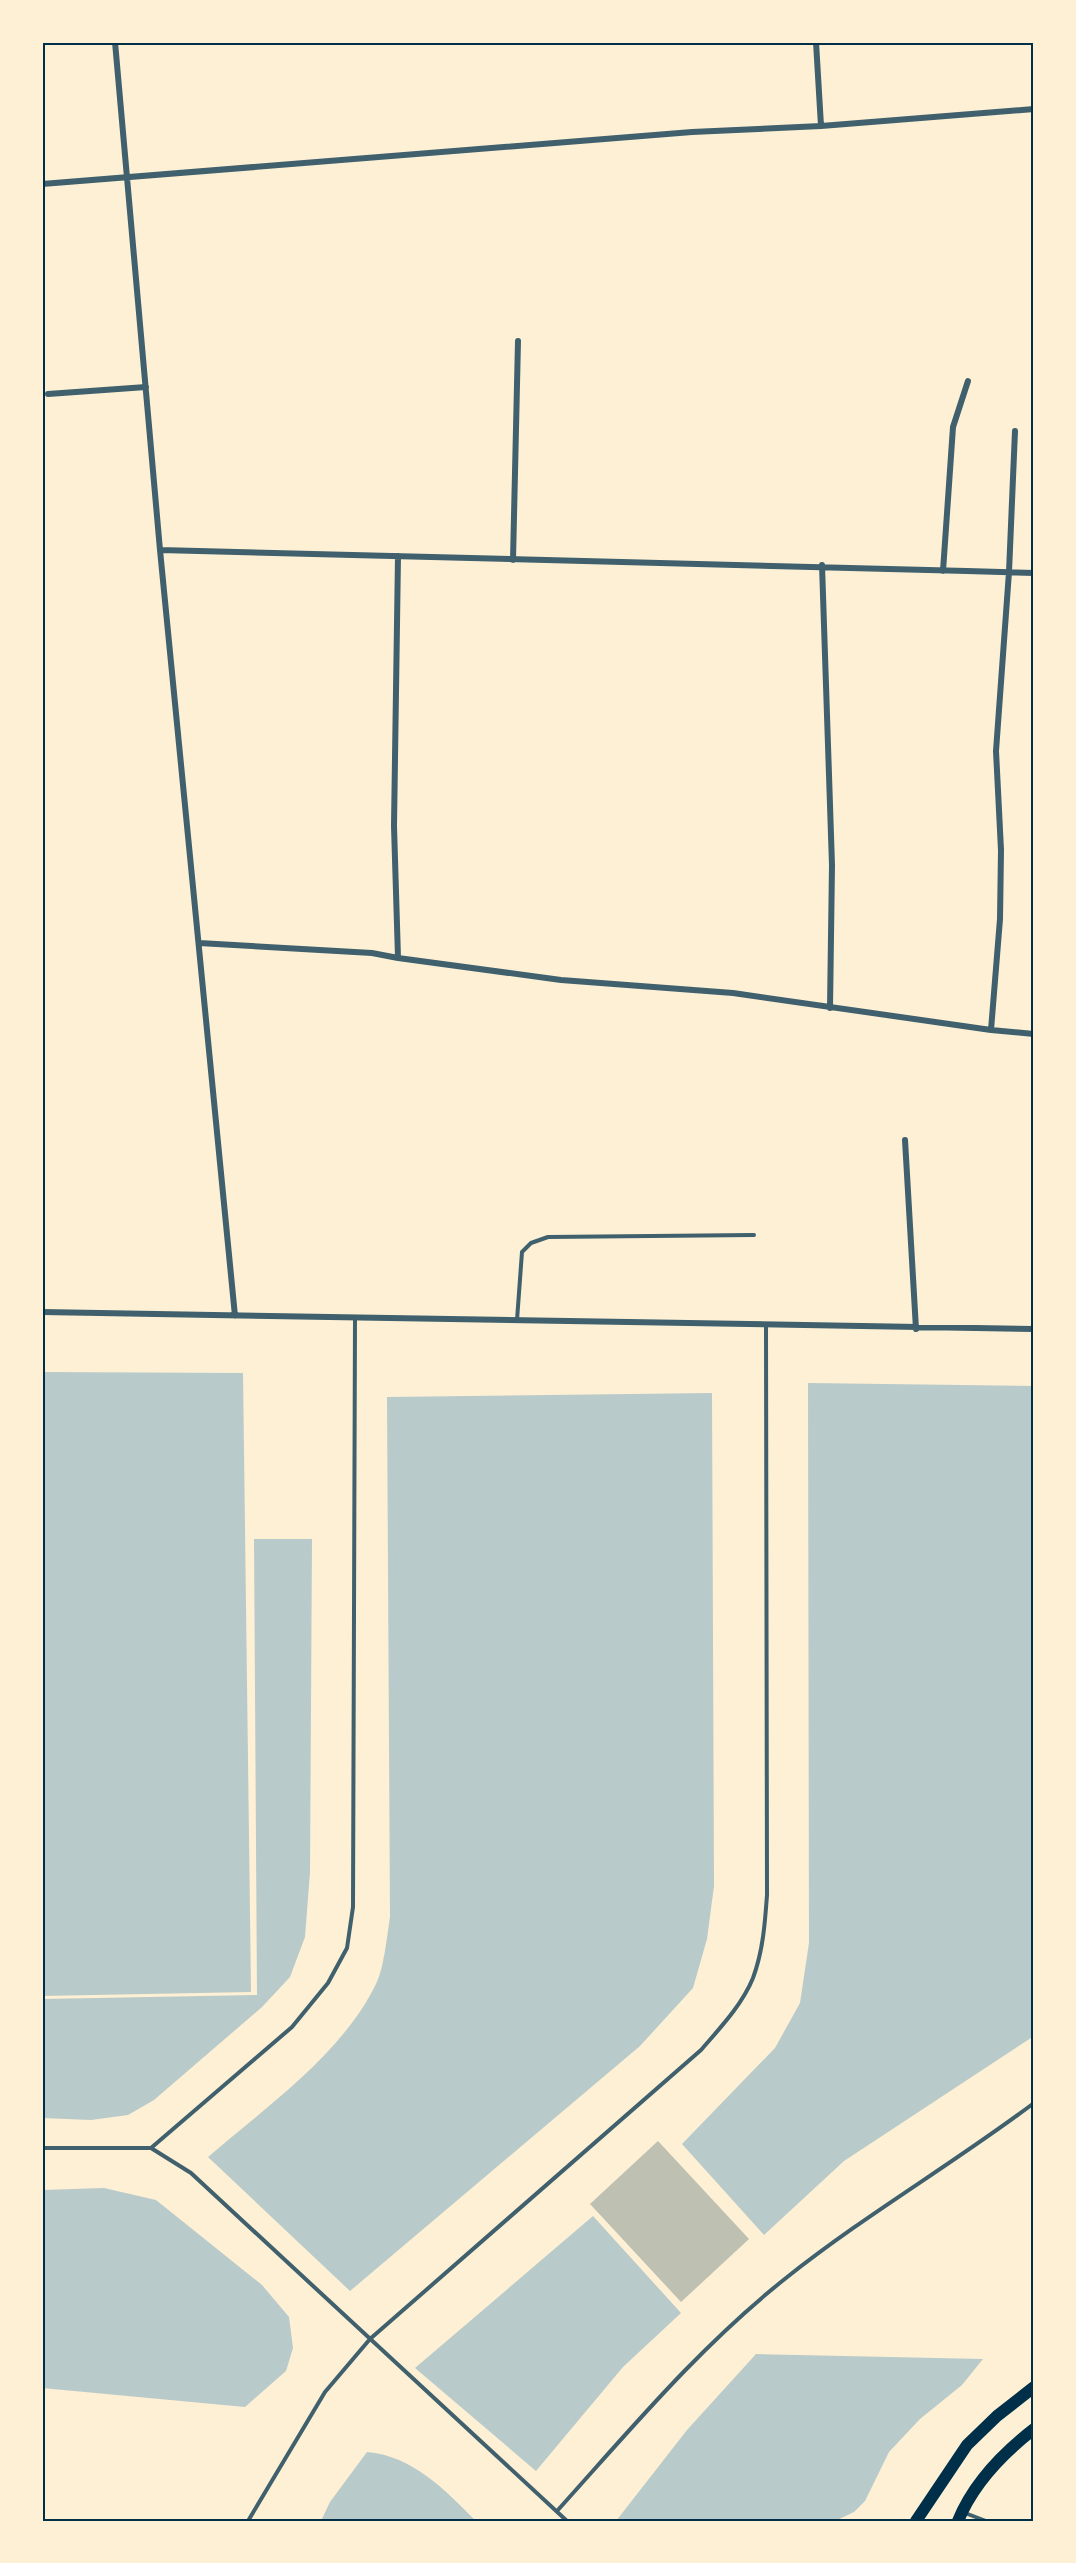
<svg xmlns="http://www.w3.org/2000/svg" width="1076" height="2563" font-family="Signika,sans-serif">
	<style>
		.green { fill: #b9caca }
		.building { fill: #bec0b2 }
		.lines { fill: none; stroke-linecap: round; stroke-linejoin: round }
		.service { stroke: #3f606c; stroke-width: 4 }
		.minor { stroke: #3f606c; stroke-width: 6 }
		.secondary { stroke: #003049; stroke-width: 12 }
		.neatline { fill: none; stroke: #003049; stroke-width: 2 }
	</style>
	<rect width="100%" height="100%" fill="#fdf0d5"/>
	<path class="green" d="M42,1372L243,1373L251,1992L42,1996Z
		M808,1383L1034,1386V2036L844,2161L764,2235L682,2144L775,2048L800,2003L809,1943Z
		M712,1393L714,1886L707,1939L693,1988L640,2046L350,2291L208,2157C266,2107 342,2054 376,1984C384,1968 387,1936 390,1917L387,1397Z
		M254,1539H312L310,1872L305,1937L290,1977L262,2007L154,2100L128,2115L91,2120L42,2118V1999L257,1995Z
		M104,2188L156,2200L262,2285L289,2317L293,2348L286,2371L245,2407L42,2388V2190Z
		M593,2216L681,2313L623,2367L536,2471L415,2368Z
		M756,2354L983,2359L962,2385L920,2419L889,2452L865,2501L854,2512L835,2521H616L687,2430Z
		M367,2452C413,2456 445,2490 476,2521H321L330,2502Z"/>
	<path class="building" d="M658,2141L749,2239L681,2302L590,2204Z"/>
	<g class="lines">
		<path class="service" d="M517,1320L522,1252L531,1243L548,1237L754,1235
			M42,2148H151L191,2173L567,2521
			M151,2148L292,2027L328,1983L347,1948L353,1907L355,1318
			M557,2511C630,2430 700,2346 786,2278C865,2215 953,2164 1034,2103
			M965,2513L986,2521
			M248,2521L325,2392L370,2339L701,2050C720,2028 742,2005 753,1978C763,1951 765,1923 767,1895L766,1325"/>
		<path class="minor" d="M115,42L160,550L235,1316
			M816,42L821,126
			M42,184L692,132L821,126L1034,109
			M48,394L146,387
			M160,550C452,558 743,564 1034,573
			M513,560L518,341
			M822,565L832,865L830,1008
			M943,571L953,427L968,381
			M199,943L372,953L398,958L394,826L398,556
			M398,958L561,980L733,993L991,1030L1034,1034
			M991,1030L1000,919L1001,850L996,751L1009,572L1015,431
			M905,1140L916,1329
			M42,1312L1034,1329"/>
		<path class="secondary" d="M916,2521L967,2445L997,2416L1034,2387
			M958,2521C973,2484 1003,2453 1034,2429"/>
	</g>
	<rect width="1076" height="2563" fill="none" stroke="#fdf0d5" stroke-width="87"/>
	<rect x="44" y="44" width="988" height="2476" class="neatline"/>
</svg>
